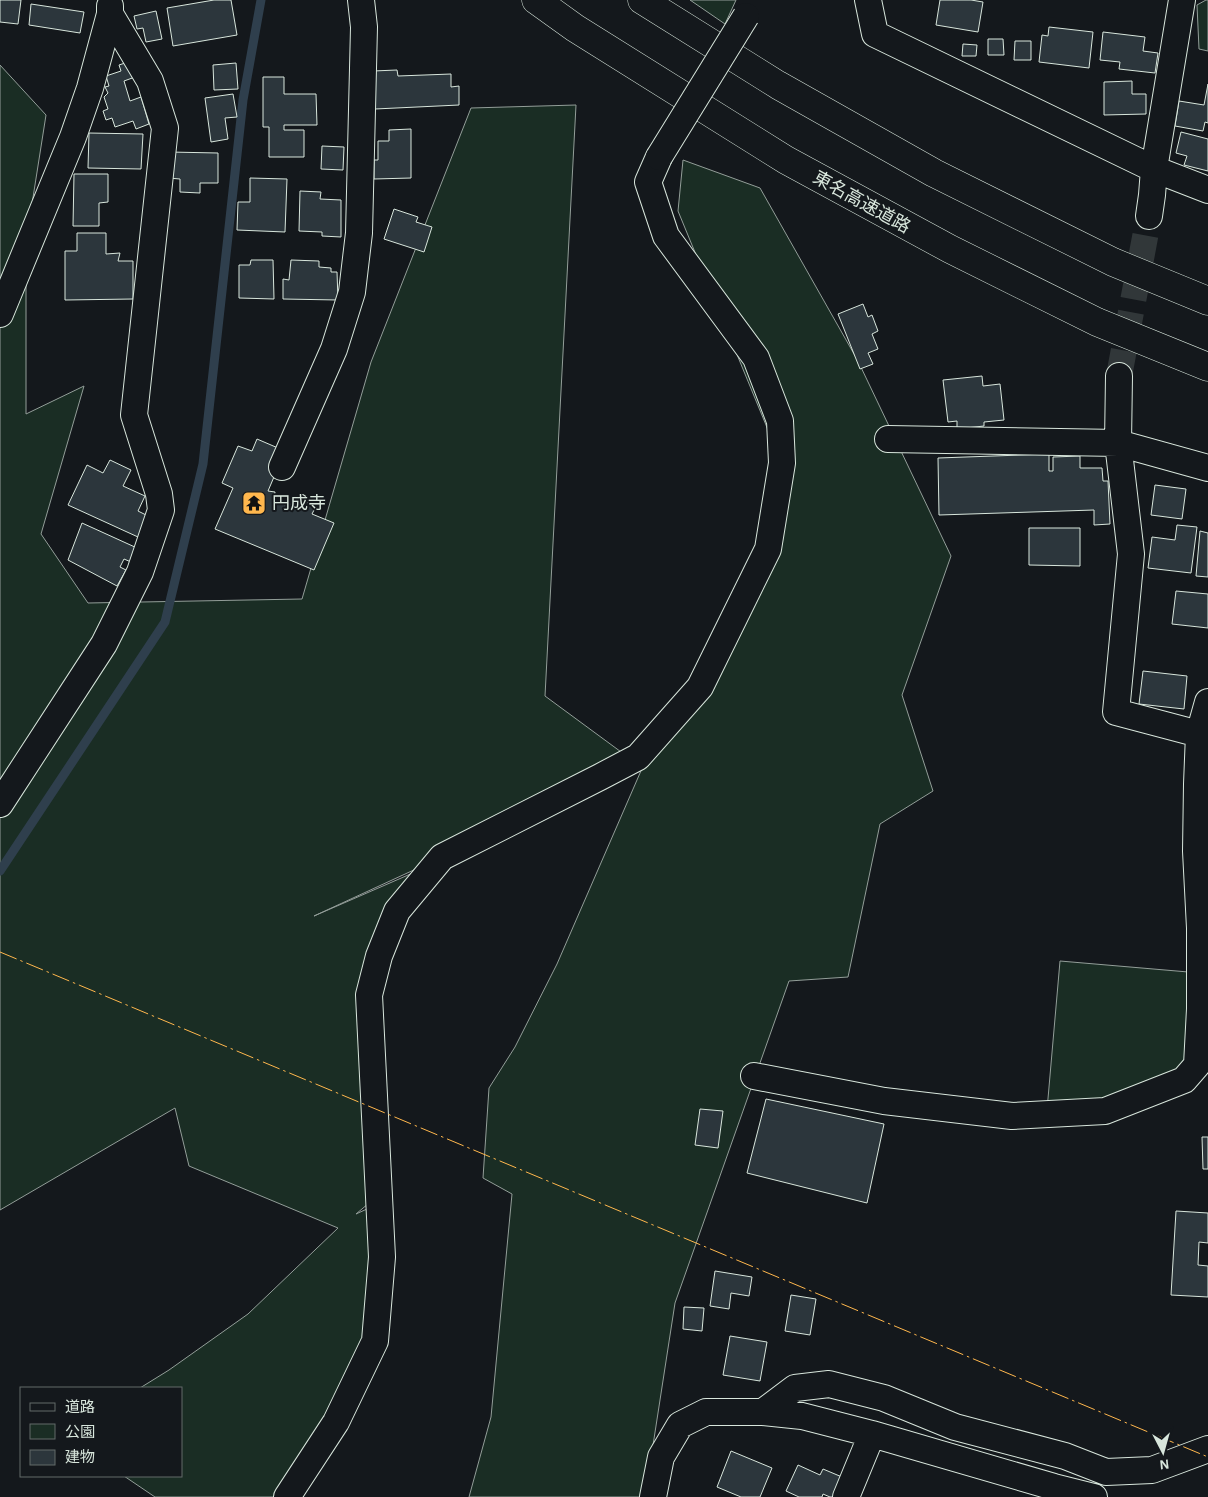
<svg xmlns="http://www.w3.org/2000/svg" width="1208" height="1497" font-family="'Alegreya Sans','Noto Sans JP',sans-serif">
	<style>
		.green { fill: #1a2d24; stroke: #939e99 }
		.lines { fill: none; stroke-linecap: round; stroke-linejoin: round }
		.stream { stroke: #2f3f4d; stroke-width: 9 }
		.building { fill: #2c363c; stroke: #d8e6dc }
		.street-tunnel { stroke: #313739; stroke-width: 26; stroke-dasharray: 26 13; stroke-linecap: butt }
		.street-casing { stroke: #d8e6dc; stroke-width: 28 }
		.highway-casing { stroke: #d8e6dc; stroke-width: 29 }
		.street { stroke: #14181c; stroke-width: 26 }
		.highway { stroke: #14181c; stroke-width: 28 }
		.street-bridge-casing { stroke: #d8e6dc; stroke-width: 28; stroke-linecap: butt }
		.street-bridge { stroke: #14181c; stroke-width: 26 }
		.power { stroke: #ffb74d; stroke-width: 1; stroke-dasharray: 18 4 2.5 4; stroke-linecap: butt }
		.labels { text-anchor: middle; stroke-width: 4; stroke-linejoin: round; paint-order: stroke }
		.street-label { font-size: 18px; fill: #d8e6dc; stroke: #14181c }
		.poi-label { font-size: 18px; fill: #d8e6dc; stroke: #14181c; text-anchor: start }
	</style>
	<rect width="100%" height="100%" fill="#14181c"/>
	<path class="green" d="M690,0H736L725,24Z
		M1206,0H1208V51L1199,49L1197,5Z
		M0,65L46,115L26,242V414L84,386L41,534L88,603L302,599L371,362L471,108L576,105L545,696L632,760L442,857L314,916L438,862L366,992L375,1198L356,1214L380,1203L375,1341L284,1497H155L124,1476H181V1388H140L169,1370L248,1314L338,1228L189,1166L175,1108L0,1210Z
		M683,160L760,188L858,361L951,556L902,695L933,791L880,824L848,977L789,981L675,1303L645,1497H469L491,1417L512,1194L483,1178L489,1088L515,1047L557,964L647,757L768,549L782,464L678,211Z
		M1060,961L1200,973L1192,1072L1171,1085L1047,1110Z"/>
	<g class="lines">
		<path class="stream" d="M0,871L165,622L203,464L243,100L261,0"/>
	</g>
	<path class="building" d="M0,0H21L18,24L0,22Z
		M214,0H231L237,35L173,46L167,8Z
		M940,0H971L983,2L978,32L936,25Z
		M31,4L84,12L80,33L29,25Z
		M156,11L162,39L146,42L143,28L137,29L134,16Z
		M1049,27L1093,32L1089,68L1039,62L1042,35L1048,36Z
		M1103,32L1145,37L1143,51L1158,53L1155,73L1119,69L1120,62L1100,60Z
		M988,39H1003L1004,55H988Z
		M1015,41H1031V60H1014Z
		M963,44L977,45L976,56H962Z
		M131,61L135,77L124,81L130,101L141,97L149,124L136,129L133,121L115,127L112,118L106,120L103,111L108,109L104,97L108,93L105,87L109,86L106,76L121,71L119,65Z
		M236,63L238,89L214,90L213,65Z
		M397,70L398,76L451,74V87L459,86V105L375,109L373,71Z
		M263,77H284V94H316L317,125H284V130H304V157H269V127H263Z
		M1132,81V94H1146V114L1104,115V82Z
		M1208,84V123L1205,122L1203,131L1175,126L1179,101L1204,105Z
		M233,94L237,117L225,118L228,139L211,142L205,98Z
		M411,129V178L374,179V160H378V141H389V130Z
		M1181,132L1208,139V171L1184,165L1187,156L1176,153Z
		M89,133L143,134L141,169L88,168Z
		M322,146L344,147L343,170L321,169Z
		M169,152L218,153V183H200V193L180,192V179L168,178Z
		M74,174H108V202L99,203V226H73Z
		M250,178L287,179L285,232L237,230L238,202H250Z
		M300,191L321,192L320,199L341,200V237L322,236V232L299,231Z
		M394,209L418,217L416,222L432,227L424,252L384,239Z
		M77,233H106V254L120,253L118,261H133V299L65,300V251H77Z
		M251,260H273L274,299L239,298V265H250Z
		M291,260L319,261V267L331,268V272H337L338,300L283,299V279L289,280Z
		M863,304L868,317L872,315L878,331L872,334L878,349L868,353L873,364L860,369L838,314Z
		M982,376L983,386L1000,384L1004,420L984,422V426L957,429V421L948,422L943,380Z
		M257,439L285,451L268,491L275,492L274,500L290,507L294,496L316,506L312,514L334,523L314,570L215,529L233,488L222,483L238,446L252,451Z
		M1049,454V471H1053V457L1080,456V468H1102L1103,481H1108L1110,524L1094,525V510L939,515L938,458Z
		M110,460L131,470L123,486L145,496L138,511L148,516L138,537L68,505L87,465L103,473Z
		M1155,485L1186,489L1182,519L1151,515Z
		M82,523L137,548L131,562L124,559L120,567L126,570L117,586L68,560Z
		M1177,525L1197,527L1191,573L1148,568L1152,537L1175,540Z
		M1029,528H1080V566L1029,565Z
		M1200,531L1208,533V577L1196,576Z
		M1176,591L1208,594V628L1172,624Z
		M1143,671L1187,676L1184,709L1139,704Z
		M766,1099L884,1124L867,1203L747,1173Z
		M700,1109L723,1111L718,1148L695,1145Z
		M1202,1137H1208V1169H1203Z
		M1176,1211L1208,1213V1243L1199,1242L1198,1265L1208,1266V1297L1171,1295Z
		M715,1271L752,1277L749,1296L731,1293L729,1309L710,1306Z
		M791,1295L816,1299L810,1335L785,1331Z
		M684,1307L704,1308L702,1331L683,1329Z
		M730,1336L767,1342L760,1381L723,1375Z
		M731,1451L772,1468L760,1497H741L717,1487Z
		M798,1465L820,1475L823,1469L842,1477L834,1497H830L823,1494L822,1497H799L786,1491Z"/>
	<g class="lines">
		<path class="street-tunnel" d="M1119,376L1149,216"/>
		<g class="street-casing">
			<path id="street" d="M868,0L875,34L1154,169L1208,190
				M1149,216L1152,195L1154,169L1182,0
				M0,314L73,137L90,88L110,14V6
				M1119,376L1118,443L1131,554L1116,712L1199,734
				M888,439L1118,443L1208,468
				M282,467L334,349L352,292L359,233L364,27L361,0
				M0,804L104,644L140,572L161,510L159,494L134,415L165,128L150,81L110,14
				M754,1076L884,1101L1012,1116L1105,1111L1184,1080L1197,1065L1200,1009V928L1196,851L1197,784L1199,734L1208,702
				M763,1412L795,1388L829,1384L884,1398L955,1427L1065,1456L1106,1472L1152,1470L1208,1449
				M287,1497L336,1422L375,1341L382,1257L369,995L379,956L397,911L442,857L600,777L638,757L700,687L768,549L782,463L780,421L756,358L666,236L648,182L659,157
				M653,1497L661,1457L680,1425L706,1412H763L802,1416L872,1434L1054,1487L1094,1497
				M846,1497L872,1434"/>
		</g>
		<g class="highway-casing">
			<path id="highway" d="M536,0L575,28L786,160L950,249L1097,322L1208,367
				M642,0L778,85L934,173L1113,262L1208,301"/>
		</g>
		<use href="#street" class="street"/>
		<use href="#highway" class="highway"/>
		<g class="street-bridge-casing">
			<path id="street-bridge" d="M659,157L746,16"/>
		</g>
		<use href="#street-bridge" class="street-bridge"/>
		<path class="power" d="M0,952L1208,1457"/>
	</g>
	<defs>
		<g id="temple-square" transform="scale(1.25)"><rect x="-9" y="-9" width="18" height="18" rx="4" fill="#ffb74d" stroke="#14181c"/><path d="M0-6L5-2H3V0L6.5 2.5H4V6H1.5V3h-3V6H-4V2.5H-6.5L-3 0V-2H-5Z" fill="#111"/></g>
	</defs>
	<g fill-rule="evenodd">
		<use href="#temple-square" x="254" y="503"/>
	</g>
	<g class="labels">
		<g class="street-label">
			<text transform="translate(862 202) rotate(29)" y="6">東名高速道路</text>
		</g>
		<g class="poi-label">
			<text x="272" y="509">円成寺</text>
		</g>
	</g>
	<rect x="20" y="1387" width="162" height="90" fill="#14181c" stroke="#626a69"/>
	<rect x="30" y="1403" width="25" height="8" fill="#14181c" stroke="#626a69"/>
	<text x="65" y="1412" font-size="15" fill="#d8e6dc">道路</text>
	<rect x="30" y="1424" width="25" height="15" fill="#1a2d24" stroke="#626a69"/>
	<text x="65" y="1437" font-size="15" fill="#d8e6dc">公園</text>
	<rect x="30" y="1450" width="25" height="15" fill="#2c363c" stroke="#626a69"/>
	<text x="65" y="1462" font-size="15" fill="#d8e6dc">建物</text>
	<g transform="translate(1163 1452) rotate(174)" stroke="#14181c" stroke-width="4" paint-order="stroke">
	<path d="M0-4L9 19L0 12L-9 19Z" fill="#d8e6dc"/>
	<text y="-8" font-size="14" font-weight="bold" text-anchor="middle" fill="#d8e6dc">N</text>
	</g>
</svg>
